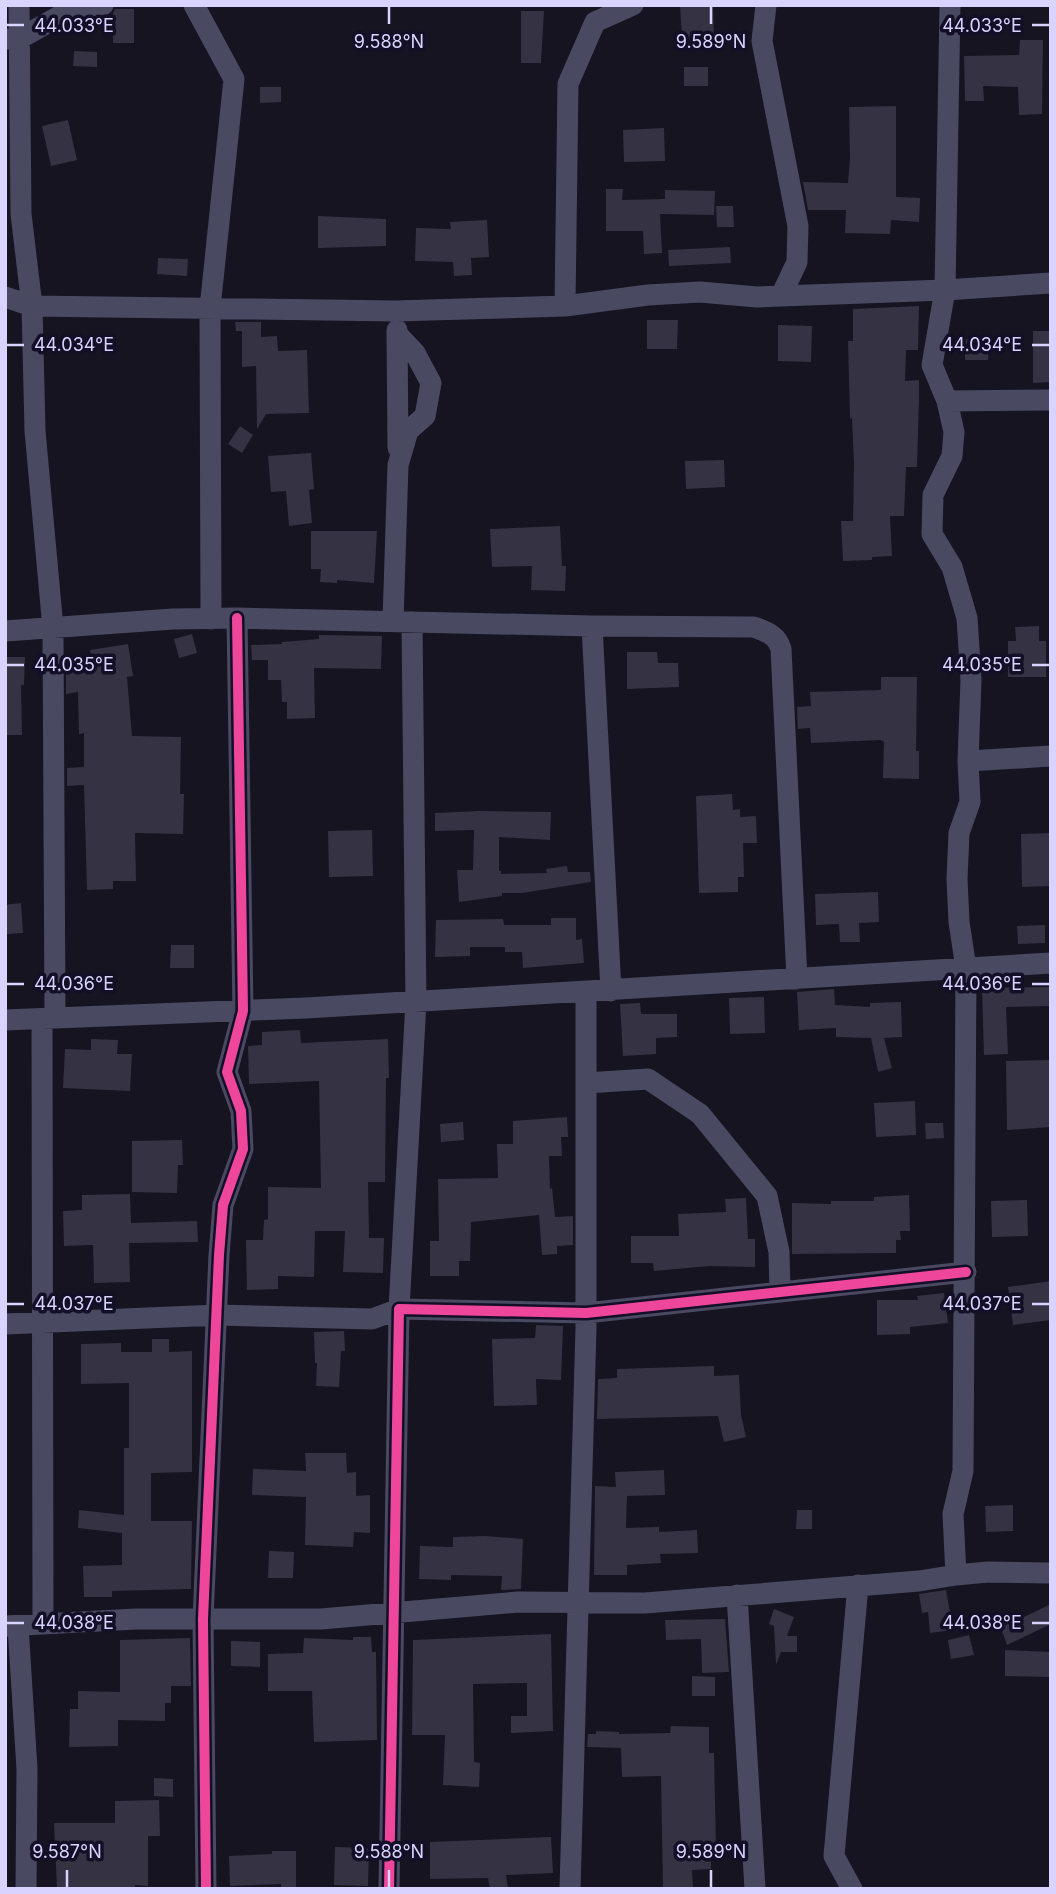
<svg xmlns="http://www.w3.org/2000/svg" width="1056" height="1894" font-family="Inter,sans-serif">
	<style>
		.building { fill: #343243 }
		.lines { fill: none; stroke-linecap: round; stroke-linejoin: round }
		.street { stroke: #4a4962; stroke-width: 21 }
		.cycleway-casing { stroke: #130f26; stroke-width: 15 }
		.cycleway { stroke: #ed469a; stroke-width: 10 }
		.ticks { fill: none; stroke: #d9d4ff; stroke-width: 2.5 }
		.ticks-label { font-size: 18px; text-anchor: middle; fill: #d9d4ff; stroke: #130f26; stroke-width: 7; stroke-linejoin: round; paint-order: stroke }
	</style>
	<rect width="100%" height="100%" fill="#161421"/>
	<path class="building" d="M680,5H713L714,37L682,38Z
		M115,9H134V43H113V13Z
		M521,11H544L541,63H521Z
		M1020,40H1043L1042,114L1019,115L1018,87L983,86L984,101H965L964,56L1019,55Z
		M74,51L97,52V67L73,66Z
		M684,67H708V86H684Z
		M260,87H281V102L260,103Z
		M896,106V197L920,198L919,222L891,220L890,234L845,233L846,210H808L803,182L848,183L850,158L849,107Z
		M68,120L77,160L51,166L42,126Z
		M664,128L665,161L624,162L623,130Z
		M606,189H623L622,200L665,199V190L715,191L714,215L660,214L662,253L644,254L643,231H606Z
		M716,206H733L734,227H717Z
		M318,216L386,219V246L318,248Z
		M487,220L489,257L471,258L472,275L454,276L453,262L415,261L416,228L451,229L450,222Z
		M730,247L731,263L669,266L668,250Z
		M158,258L188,259L187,276L157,274Z
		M919,306L918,350H906L905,381L919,380V399L917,467H906L904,516H890L892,556L872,557V560L843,561L841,521H853L854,464L852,418L850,419L848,341H853V309Z
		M647,320H678L677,349H647Z
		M235,322H261V337L277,336L278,351L307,350L309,413L266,414L257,429L256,366L242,367V331H236Z
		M778,325L812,326L811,362L778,361Z
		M1033,331H1051V382L1033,383Z
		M965,339L989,340L988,360H965Z
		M240,426L253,435L242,453L228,444Z
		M311,453L314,489L309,490L312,523L289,526L286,491L271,492L268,456Z
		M724,460L725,487L686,489L685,461Z
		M560,526L562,566H566L565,591L531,590L532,566L492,567L490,529Z
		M311,531H377L374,583L337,580V583L320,582L321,569H311Z
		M1039,626V641H1046V677H1008V641H1016L1015,627Z
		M192,634L197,653L179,658L174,639Z
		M319,635L382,636L381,669L314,668L315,718L287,719V702H282L281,680H268V660H252L251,645L282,644V642L319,639Z
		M128,644L133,676L127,677L132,736L181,737L180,794H184L183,834L135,833L136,881H113V889L87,890L84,785L67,786V768L84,767V733L79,734L78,692L66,694V665L92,662L90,650Z
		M627,652H657L658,663H678L679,687L627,689Z
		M5,657H25L24,685H21L22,735H5Z
		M881,677H917L916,751H919V779L883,778L884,742L881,740L811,743L810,728L798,729L797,707L811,706L810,692L881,690Z
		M732,794L733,810L740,809V817L756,816L757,843H743L744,877H738V892L699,893L696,796Z
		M479,811L551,812L550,840L499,837V871H501V874L547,873L546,869L567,866L568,872H590L591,882L522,893H502V896L459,902L457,870H473L474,830L435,831V813Z
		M372,830L373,876L329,877L328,831Z
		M1051,833V886L1022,887L1021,834Z
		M878,892L879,922L859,923L860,942H840L839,924L816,925L815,894Z
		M21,903L23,933L7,934L5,905Z
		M551,918H576V940L582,939L584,963L523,968L522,952H505V947H470V956L435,957L436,920L503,919L504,925H551Z
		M1045,925V943L1018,944L1017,926Z
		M171,945H194V968H170Z
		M1051,987V1006L1006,1007L1008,1054L984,1055L982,988Z
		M834,989L835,1005L870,1007V1003L901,1002L902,1037L884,1038L892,1068L878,1072L871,1038L836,1037V1028L799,1030L797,992Z
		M764,997L765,1033L730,1034L729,998Z
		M640,1003L641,1014H677V1037L656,1038V1054L623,1056L620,1004Z
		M300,1030L301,1043L388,1039L389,1078H386L385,1182H368L369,1238H384L383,1273L343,1272L345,1231H315L314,1277L278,1276V1289L247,1290L246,1240H263L264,1220L268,1219V1187L321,1188L319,1081L249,1084L248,1046L262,1045V1032Z
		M91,1039L118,1040L117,1054H132L130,1091L63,1088L65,1049L91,1050Z
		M1051,1060V1127L1007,1130L1006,1061Z
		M915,1101L916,1135L876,1137L874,1103Z
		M567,1117L568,1137H561L562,1156H549L550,1189L552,1188L555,1217L573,1216V1245L557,1246V1254L542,1255L539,1215L471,1222L470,1261H459V1276H430V1241H439L438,1179L498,1178L497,1144H513V1121Z
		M463,1122L464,1140L441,1142L440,1124Z
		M925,1123H943L944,1138L926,1139Z
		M182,1140L183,1165H178L177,1193L132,1192V1141Z
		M130,1194L131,1223L197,1221L198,1242L129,1243L130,1282L94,1283L93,1245L64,1246L63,1211L82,1210V1195Z
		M909,1195L910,1231H900L901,1240H896V1253L792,1254V1203L831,1204V1201H874V1197Z
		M746,1198L748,1239H755V1267L709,1266L654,1271L653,1263H631V1236H679L678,1214L726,1212L725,1199Z
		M1027,1200L1028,1236L992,1237L991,1201Z
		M1051,1281V1320L1013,1325L1008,1287Z
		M944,1293L948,1323L910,1327V1334L877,1335V1300H918L917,1296Z
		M536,1325L563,1326L561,1380L536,1379L537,1405L494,1406L492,1339L535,1338Z
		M344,1331L345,1351H341L339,1387L316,1386L317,1363H315L314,1332Z
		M152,1339H169V1352L192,1351V1472L151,1473V1521H192L191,1589L112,1591V1597H84L83,1566L122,1565V1533L78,1528L79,1510L124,1515V1448H129V1383L81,1384V1344L121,1343V1352H152Z
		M714,1366V1376L739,1375L741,1415L746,1437L724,1442L718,1416L597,1419L598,1379L617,1378V1369Z
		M305,1453H346L347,1473L356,1472V1496L370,1495V1533L354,1532L353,1547L305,1545L306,1497L252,1495L253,1469L306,1471Z
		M664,1470L665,1495L627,1496L626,1528L659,1527V1532L697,1530L698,1553L660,1554L661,1563L627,1565V1575H594L595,1486L616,1487L615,1472Z
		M1013,1505V1531L986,1532L985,1506Z
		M797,1510H812V1529H796Z
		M485,1536L523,1539L521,1589L501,1590L502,1576L451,1575V1580L419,1579L420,1546L453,1547V1537Z
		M269,1551L294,1552L293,1578H268Z
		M946,1590L953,1630L930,1633L928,1612L922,1613L919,1594Z
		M1051,1604V1624L1007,1645L1000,1625L1022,1618Z
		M774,1609L794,1617L787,1636H797V1652H781L776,1665L774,1626L769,1624Z
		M725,1619L729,1672L702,1673L701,1639L666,1640L665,1620Z
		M551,1634L553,1731L511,1733V1716H527V1683L473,1684L474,1762L480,1763L479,1787L443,1785L445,1735H412L413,1640Z
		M969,1635L974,1655L951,1659L948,1640Z
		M353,1637H371L372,1652H376L377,1740L314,1742L312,1691H268V1654L303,1653L304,1638L353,1640Z
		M190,1638L191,1686H171V1703H165V1721L118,1720V1746L69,1747L70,1709H78V1691L120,1692V1640Z
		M231,1641L260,1642V1667L231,1666Z
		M1005,1650L1051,1652V1677L1005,1676Z
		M692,1676L715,1677V1696H692Z
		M671,1726L709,1727V1753H714L716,1848H711V1869L692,1870L693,1887L663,1888L661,1776L622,1777L621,1748L587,1747L588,1734H596V1731L619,1732V1734L670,1733Z
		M154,1778L173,1779V1797L154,1796Z
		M159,1800L160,1836H148V1886L135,1885V1889H57L54,1823H115V1801Z
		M551,1837L553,1873L506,1875L508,1889H490L488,1878L430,1879V1842Z
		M335,1847L369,1848L368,1886L334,1885Z
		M272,1851H296V1889H281V1884L230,1886L229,1856L272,1854Z"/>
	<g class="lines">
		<path class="street" d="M19,5L21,214L32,306L35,431L53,628L55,1018
			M194,5L234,79L210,308L211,619
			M950,5L945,290L932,365L947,401L954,432L952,456L933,495L932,534L952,567L967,618L971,680L968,761L1051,756
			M7,39H19L70,10L103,5
			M781,296L945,290L1051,283
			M5,297L32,306L396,311L565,306L648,295L700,292L757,297L781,296L797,262L798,226L762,41L766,5
			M565,306L568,84L595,22L633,5
			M397,330L398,448
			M947,401L1051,400
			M393,621L398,465L408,431L425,416L431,383L415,353L398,335
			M592,626L611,991
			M5,631L173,619L237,618L592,626L754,627C767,632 777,635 781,649L797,979
			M968,761L970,802L959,833L957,879L959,922L966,968L963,1471L953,1514L956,1575L988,1572L1051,1573
			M42,1019L43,1623
			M5,1020L306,1008L1051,963
			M586,1083L648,1079L700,1114L767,1196L779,1252L780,1292
			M5,1324L218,1315L372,1319L399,1309L416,1002L412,622
			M737,1595L755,1889
			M5,1626L136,1619H321L518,1602L645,1603L919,1581L956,1575
			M18,1626L27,1769L26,1889
			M206,1889L203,1619L219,1255L223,1205L243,1149L241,1111L227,1072L243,1011L237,618
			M389,1889L399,1309L586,1313L966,1272
			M570,1889L586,1328V993
			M852,1889L834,1856L858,1585"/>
		<g class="cycleway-casing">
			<path id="cycleway" d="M206,1889L203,1619L219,1255L223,1205L243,1149L241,1111L227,1072L243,1011L237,618
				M389,1889L399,1309L586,1313L966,1272"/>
		</g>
		<use href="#cycleway" class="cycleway"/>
	</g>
	<path class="ticks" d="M389,7V24M711,7V24M7,25H24M1032,25H1049M7,345H24M1032,345H1049M7,665H24M1032,665H1049M7,984H24M1032,984H1049M7,1304H24M1032,1304H1049M7,1623H24M1032,1623H1049M67,1870V1887M389,1870V1887M711,1870V1887"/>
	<g class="ticks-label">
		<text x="982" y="32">44.033°E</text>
		<text x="74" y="32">44.033°E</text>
		<text x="389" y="48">9.588°N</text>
		<text x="711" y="48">9.589°N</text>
		<text x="982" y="351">44.034°E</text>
		<text x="74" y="351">44.034°E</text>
		<text x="982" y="671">44.035°E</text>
		<text x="74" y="671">44.035°E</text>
		<text x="982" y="990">44.036°E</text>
		<text x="74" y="990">44.036°E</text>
		<text x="982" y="1310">44.037°E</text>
		<text x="74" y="1310">44.037°E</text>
		<text x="74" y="1629">44.038°E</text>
		<text x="982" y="1629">44.038°E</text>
		<text x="67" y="1858">9.587°N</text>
		<text x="389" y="1858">9.588°N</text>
		<text x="711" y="1858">9.589°N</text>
	</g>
	<rect width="1056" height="1894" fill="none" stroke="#d9d4ff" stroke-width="14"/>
</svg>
